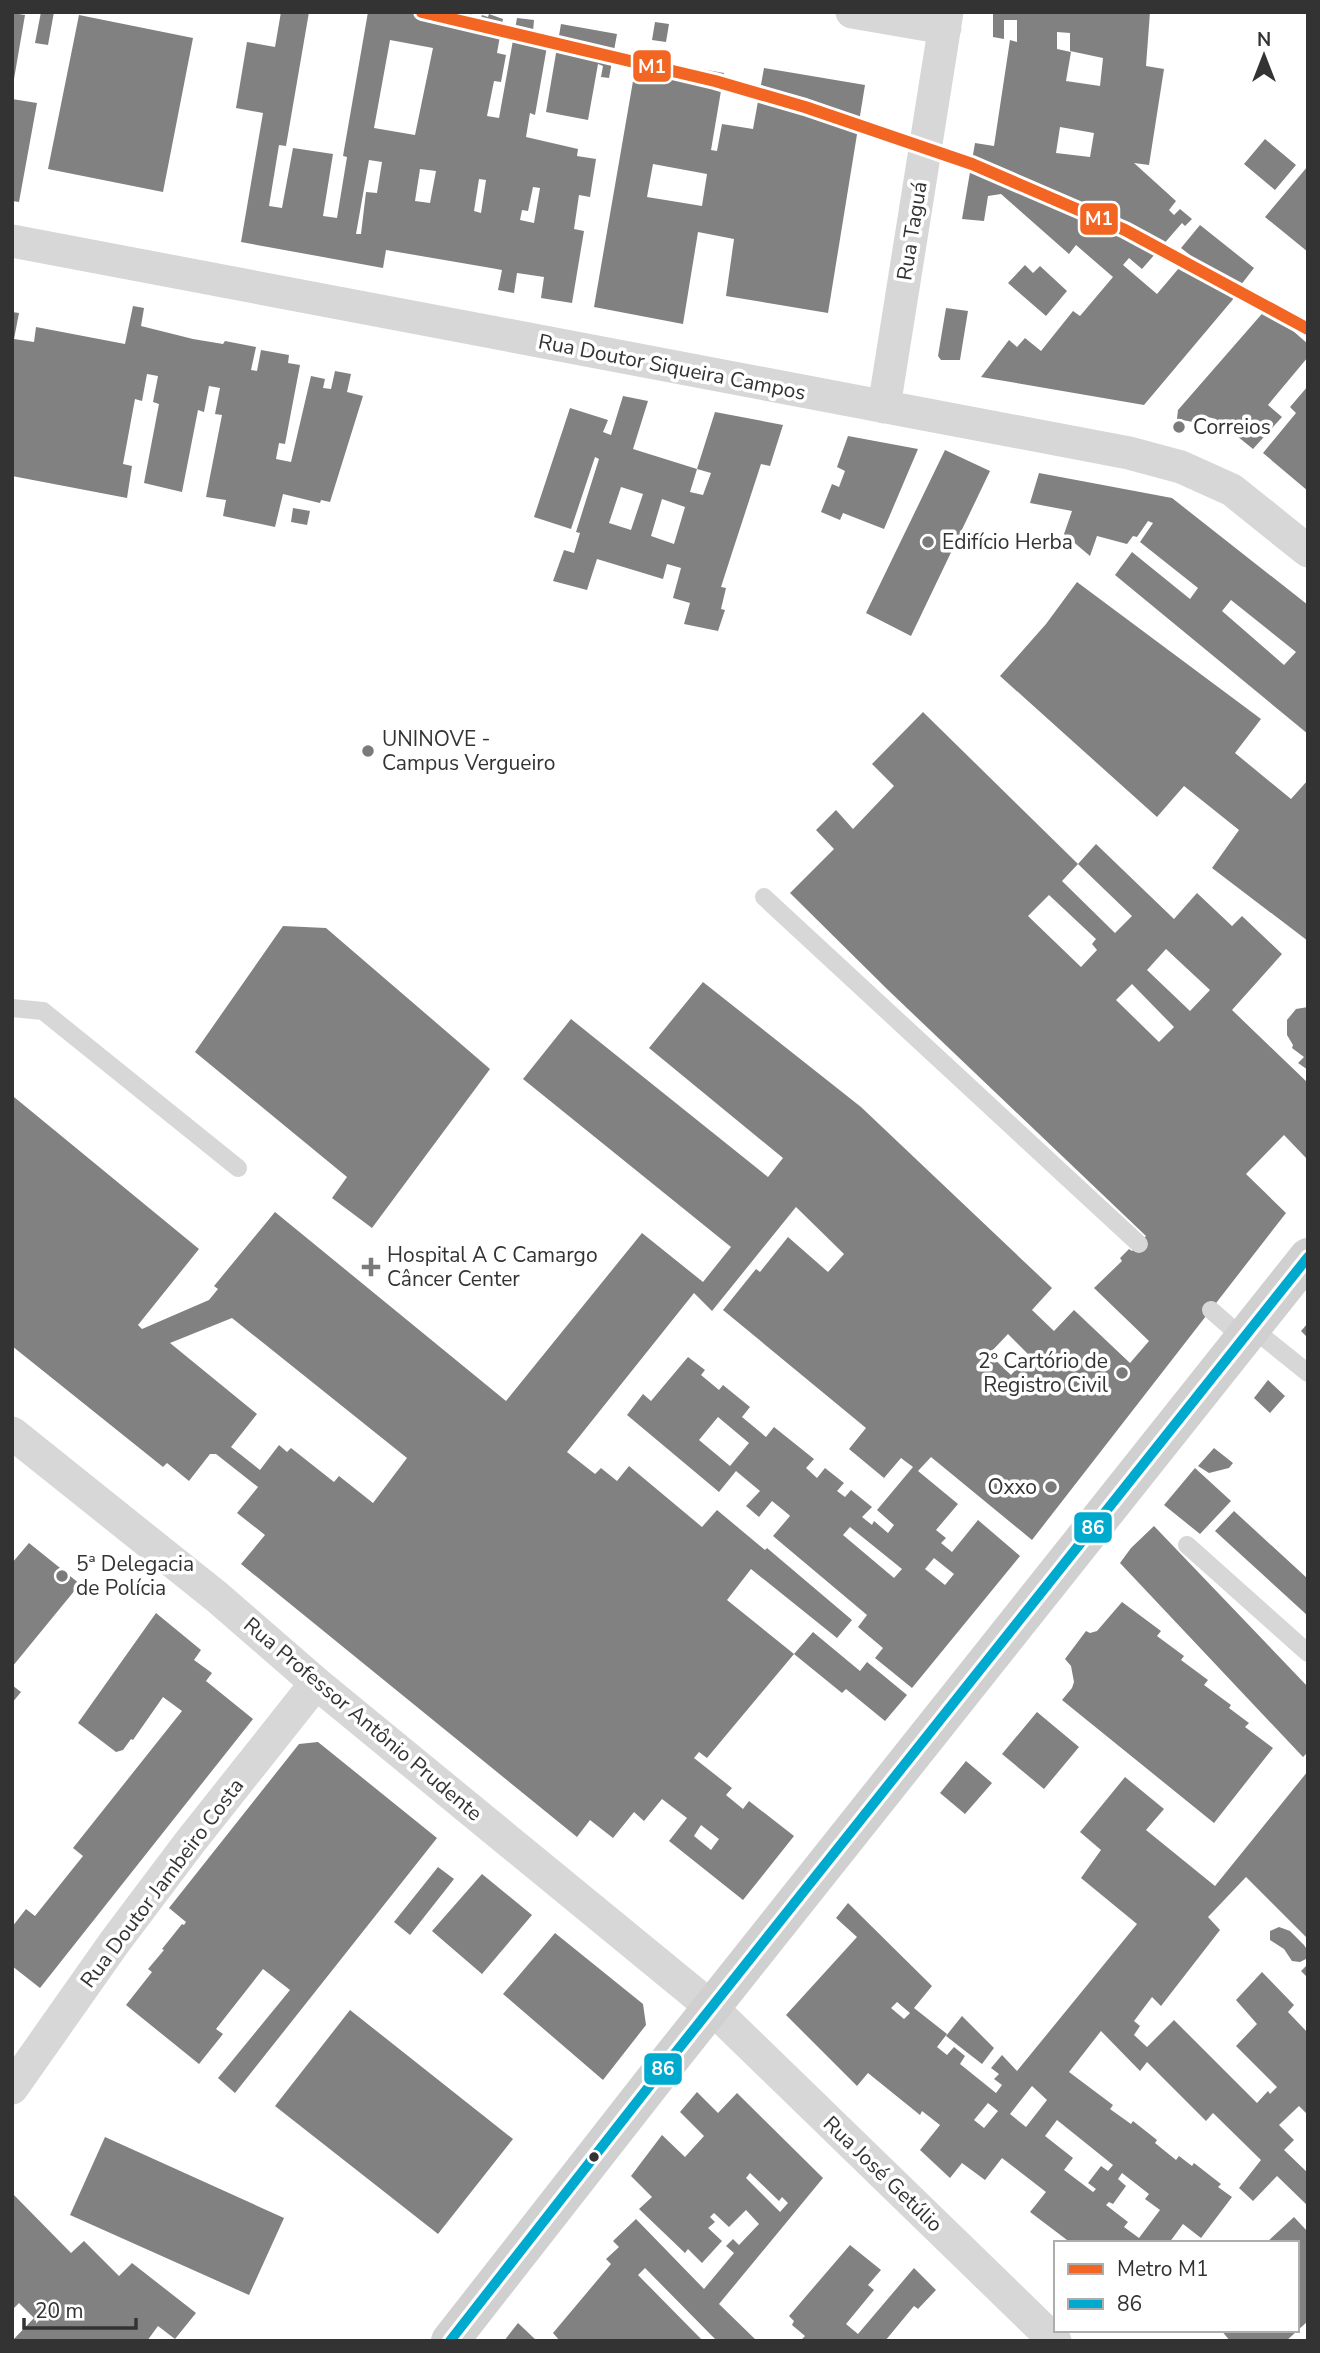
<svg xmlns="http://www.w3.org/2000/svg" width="1320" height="2353" font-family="'Nunito Sans',sans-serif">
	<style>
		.building { fill: #818181; fill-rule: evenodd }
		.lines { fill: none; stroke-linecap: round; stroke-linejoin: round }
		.lane { stroke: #d7d7d7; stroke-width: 18 }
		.street { stroke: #d7d7d7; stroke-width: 33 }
		.secondary { stroke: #d0d0d0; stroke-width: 38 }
		.bus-1-casing { stroke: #fff; stroke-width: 16 }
		.bus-1 { stroke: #00a9ce; stroke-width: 10 }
		.metro-1-casing { stroke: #fff; stroke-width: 18 }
		.metro-1 { stroke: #f26522; stroke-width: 12 }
		.poi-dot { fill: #7a7a7a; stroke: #fff; stroke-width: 2.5 }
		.bus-dot { fill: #333; stroke: #fff; stroke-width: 2.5 }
		.labels { text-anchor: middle; stroke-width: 7; stroke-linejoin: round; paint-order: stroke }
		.street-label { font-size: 21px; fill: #333; stroke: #fff }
		.poi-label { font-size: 21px; fill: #333; stroke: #fff; text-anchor: start }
		.line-badge { stroke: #fff; stroke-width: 2.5 }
		.badge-label { font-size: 19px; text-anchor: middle; font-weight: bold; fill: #fff }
	</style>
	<rect width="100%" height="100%" fill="#fff"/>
	<path class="building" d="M41,12H54L48,45L35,43Z
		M281,12H309L286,146L279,145L269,206L282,208L293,148L333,154L323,216L337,218L347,157L343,156L368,12H472L471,16L481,18L482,15L488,17L489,14L503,19L497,53L506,55L501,82L494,81L487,116L499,118L517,18L534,20L533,32L549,35L535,115L530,113L526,137L578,149L577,156L596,159L590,197L579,195L574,229L584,231L572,303L541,298L544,277L517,273L514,293L498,290L502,270L491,268L386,250L383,268L241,242L263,113L236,108L247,42L275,47ZM390,40L433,48L415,135L374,128ZM369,160L382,162L377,193L366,192L361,234H356ZM420,169L436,171L430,203L415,201ZM479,179L486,180L481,213L474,211ZM533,187L540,188L534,223L520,220L522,210L528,211Z
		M993,12H1150L1146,66L1164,69L1149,165L1134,163L1176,201L1169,210L1174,215L1180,209L1192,219L1185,226L1182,223L1142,269L1129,258L1123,265L1157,294L1190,255L1181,248L1200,225L1254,268L1237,290L1240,291L1144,405L981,377L1009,340L1017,347L1025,338L1041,351L1073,311L1080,316L1113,277L1076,245L1069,254L1001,194L988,196L984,221L962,219L975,143L994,146L1010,40L1017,42V20H1004V39L993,37ZM1057,32L1070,33V51L1103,58L1100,86L1066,81L1071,52L1057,49ZM1060,127L1094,133L1090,157L1056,153Z
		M12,13L25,15L14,79H12Z
		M79,15L193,38L163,192L48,169Z
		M655,22L669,24L666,42L652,40Z
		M561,24L617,34L609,78L601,77L603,66L598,64L588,120L546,112Z
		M637,58L724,73L711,150L717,151L722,124L753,129L764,68L865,85L828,313L726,296L734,239L698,232L683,324L594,307ZM653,164L707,174L702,206L647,197Z
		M12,99L37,103L19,202L12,201Z
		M1265,139L1296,165L1275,190L1244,164Z
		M1308,166V252L1265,217Z
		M1025,265L1033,273L1040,266L1067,291L1046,316L1008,283Z
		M133,306L144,308L141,326L193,339L223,344L225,341L256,347L251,370L257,371L261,350L289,355L288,363L300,365L285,444L279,443L276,459L291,462L311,376L325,379L323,388L331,389L335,371L351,374L347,392L363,396L330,502L321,500L320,503L283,494L275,527L223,516L226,500L206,497L222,415L215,414L220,388L209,386L204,412L198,410L182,492L144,483L159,404L153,402L158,376L147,374L142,401L135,399L123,464L132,466L127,498L12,476V312L19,313L14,339L34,342L36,327L125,344Z
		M946,308L968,311L960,360H941L938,356Z
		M1267,308L1308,344V357L1268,405L1282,417L1253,449L1216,419L1199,415L1198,423L1177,419L1178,410Z
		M1308,386V491L1263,453L1296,413L1290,407Z
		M623,396L648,401L633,449L697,469L690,492L703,495L711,473L697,469L715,412L783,425L770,466L761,464L731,556L721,587L726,588L721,609L725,610L718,631L684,624L690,603L673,598L681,568L667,564L663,579L597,559L587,590L553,581L564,550L574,553L580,533L576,532L599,459L595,457L571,529L534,517L570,408L608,420L603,432L611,435ZM621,487L643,494L631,530L609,523ZM662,499L685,507L674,544L651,536Z
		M848,436L918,449L884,529L843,513L840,520L821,512L832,484L839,487L845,471L837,467Z
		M945,450L990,471L911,636L866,613Z
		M1039,473L1172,498L1308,605V734L1115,575L1132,552L1190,599L1198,588L1140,542L1153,523L1148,521L1137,537L1133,536L1127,544L1097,536L1090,556L1064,534L1072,511L1030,503ZM1231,600L1296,652L1284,665L1222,611Z
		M293,508L310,511L307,525L291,522Z
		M1077,582L1261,719L1235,753L1291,799L1308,780V941L1212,868L1239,830L1184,786L1157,817L1000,676L1046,624Z
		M923,712L1078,864L1062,881L1115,933L1132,916L1078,864L1096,844L1174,919L1197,893L1232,926L1242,916L1282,954L1232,1010L1308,1083V1160L1284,1135L1246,1174L1286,1213L1032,1540L931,1457L918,1471L958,1504L936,1530L946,1538L941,1543L952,1552L978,1520L1020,1556L912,1688L875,1658L883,1648L858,1627L867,1615L773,1536L790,1516L788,1514L772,1501L759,1517L746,1506L760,1491L736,1471L719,1492L627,1415L643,1394L651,1401L688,1357L705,1370L701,1375L719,1390L723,1385L750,1407L742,1417L766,1437L774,1427L814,1459L806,1468L817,1478L825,1468L844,1483L837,1491L845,1497L851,1490L872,1507L862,1517L872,1525L874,1521L888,1533L894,1525L877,1510L913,1467L901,1458L884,1478L849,1449L866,1428L723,1310L756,1269L760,1272L788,1237L828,1272L844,1254L796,1207L712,1311L694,1293L567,1452L595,1474L601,1468L617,1481L629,1466L702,1527L717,1510L765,1550L767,1548L852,1620L837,1638L751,1569L727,1600L794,1654L707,1758L699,1752L694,1758L732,1788L726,1795L743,1809L749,1801L794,1836L743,1900L669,1841L687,1818L662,1799L644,1821L634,1812L613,1838L590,1820L577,1837L241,1564L265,1535L237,1513L258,1487L216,1454H210L189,1481L167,1463L163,1467L12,1346V1099L14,1097L199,1249L138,1325L142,1329L209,1300L218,1289L214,1286L275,1212L506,1401L642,1233L703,1282L731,1247L523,1079L571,1019L768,1177L783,1158L649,1048L703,982L861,1107L1052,1288L1032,1310L1054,1331L1074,1310L1130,1363L1149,1341L1094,1288L1122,1261L1120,1258L1129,1249L1132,1251L1146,1236L888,990L790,893L834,849L816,830L836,810L853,829L894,786L872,764ZM1049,895L1096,939L1092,944L1097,950L1081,967L1028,916ZM1166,949L1210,990L1190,1011L1147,970ZM1132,984L1174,1027L1159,1042L1116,1000ZM232,1318L407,1458L373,1503L339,1476L334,1482L291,1448L287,1452L279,1445L260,1470L231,1447L257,1414L170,1343ZM1008,1334L1029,1355L1011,1375L989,1354ZM718,1417L749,1443L730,1466L699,1440ZM850,1527L902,1569L894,1578L843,1535ZM934,1558L954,1574L945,1585L925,1569ZM701,1825L719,1839L711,1850L694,1836Z
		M283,926L326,928L490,1069L372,1228L332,1198L347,1177L195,1052Z
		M1308,1007V1070L1298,1063L1304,1057L1292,1048L1293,1045L1287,1035V1020L1296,1009Z
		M1308,1323V1338L1301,1331Z
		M1268,1380L1285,1396L1270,1413L1254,1398Z
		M1214,1448L1233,1463L1229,1468L1209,1473L1198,1466Z
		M1195,1468L1231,1501L1200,1534L1164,1505Z
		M1234,1511L1308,1579V1616L1215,1531Z
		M1154,1526L1308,1687V1752L1303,1757L1120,1563L1131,1548Z
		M29,1543L80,1584L12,1667V1563Z
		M1122,1602L1161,1631L1157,1636L1184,1656L1181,1660L1208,1680L1204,1685L1231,1705L1229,1708L1249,1723L1245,1727L1273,1748L1214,1823L1062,1700L1072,1688L1074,1682L1071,1666L1065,1659L1086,1631L1090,1633L1097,1631Z
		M156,1613L201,1650L194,1660L212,1673L206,1681L253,1719L40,1988L12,1966V1927L26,1909L35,1916L83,1856L73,1848L182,1711L163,1697L133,1740L131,1739L123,1750L116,1752L78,1723Z
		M813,1632L860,1671L867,1662L907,1695L885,1721L846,1689L842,1693L794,1654Z
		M12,1685L21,1692L12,1703Z
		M1037,1712L1079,1747L1044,1789L1002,1754Z
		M318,1742L437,1838L235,2093L218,2078L290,1990L263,1969L216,2029L223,2034L199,2064L126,2005L152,1972L148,1969L164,1950L162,1949L182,1924L184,1925L186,1922L169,1908L299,1744Z
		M966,1761L992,1783L965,1814L940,1793Z
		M1308,1771V1939L1246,1877L1208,1917L1220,1930L1161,2006L1152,1997L1134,2021L1140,2026L1134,2035L1147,2047L1174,2020L1257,2103L1268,2091L1270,2094L1277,2087L1236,2046L1257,2024L1236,2000L1262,1972L1294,2005L1288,2012L1308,2033V2115L1299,2106L1279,2125L1294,2140L1284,2150L1308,2173V2206L1277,2176L1253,2201L1239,2188L1261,2160L1213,2113L1206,2121L1147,2062L1140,2071L1101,2031L1069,2072L1113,2105L1110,2109L1131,2124L1133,2121L1157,2140L1155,2143L1176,2160L1179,2156L1192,2166L1194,2163L1221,2184L1218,2187L1232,2197L1201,2238L1183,2224L1169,2243H1071L1030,2212L1046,2192L1002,2158L985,2180L962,2163L950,2178L920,2150L940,2125L922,2111L920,2115L868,2073L857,2086L786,2015L857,1937L836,1918L848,1903L932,1986L914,2008L947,2034L937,2047L947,2055L954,2047L965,2056L960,2064L996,2093L1002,2085L994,2079L999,2074L991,2068L1002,2055L1017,2071L1137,1924L1081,1878L1101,1850L1080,1832L1125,1777L1164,1809L1146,1830L1215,1886ZM897,2002L910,2013L904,2019L891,2008ZM1032,2086L1047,2100L1026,2127L1010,2114ZM988,2103L998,2111L984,2128L974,2120ZM1057,2120L1113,2165L1108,2171L1101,2166L1088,2183L1096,2189L1093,2192L1064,2170L1073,2158L1045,2136ZM1122,2173L1149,2194L1145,2199L1160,2210L1139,2238L1124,2227L1128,2222L1106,2205L1109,2202L1113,2204L1126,2186L1118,2179Z
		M438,1867L454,1879L410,1935L394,1922Z
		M482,1874L532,1915L482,1974L432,1931Z
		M1279,1927L1290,1931L1304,1945L1308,1951L1306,1959L1300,1962L1292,1961L1284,1949L1270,1940V1931Z
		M555,1933L643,2004L646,2025L603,2080L503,1994Z
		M1308,1964V1978L1301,1971Z
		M350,2010L513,2139L438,2234L275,2106Z
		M962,2016L994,2048L982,2064L946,2036Z
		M697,2092L718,2113L737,2093L823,2178L719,2304L757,2341H717L645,2268L638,2275L703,2341H560L553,2333L611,2264L606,2259L619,2247L613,2241L636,2219L704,2289L734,2253L726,2246L733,2239L739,2245L759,2224L746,2210L729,2227L714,2213L710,2217L715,2222L708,2228L722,2241L702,2263L688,2249L685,2253L639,2209L652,2197L631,2176L662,2135L685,2157L704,2136L680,2112ZM750,2173L779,2201L782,2197L788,2203L780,2212L746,2178Z
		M105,2137L284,2218L249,2295L70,2215Z
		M12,2193L71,2253L84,2241L119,2276L132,2263L196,2313L175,2339L158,2326L147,2341H12L34,2318L19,2303L12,2310Z
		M1294,2217L1308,2232V2321L1286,2341H1230L1221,2330H1297V2243H1266Z
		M850,2245L881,2270L868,2285L874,2290L846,2324L858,2334L914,2268L936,2290L918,2309L914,2306L885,2341H800L805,2336L792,2325L794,2321L789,2316Z
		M518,2323L537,2341H504Z"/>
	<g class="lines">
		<path class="lane" d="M764,897L1139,1244
			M12,1008L43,1011L238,1168
			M1211,1310L1244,1339
			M1252,1328L1308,1373
			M1187,1545L1308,1653"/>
		<path class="street" d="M852,12L945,28
			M12,241L1129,453L1181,467L1232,490L1308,551
			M884,407L947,12
			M12,1433L217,1597L316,1683L711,2007L1055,2341
			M12,2088L114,1943L190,1842L316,1683"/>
		<path class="secondary" d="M450,2341L672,2057L1308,1257"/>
		<g class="bus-1-casing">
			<path id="bus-1" d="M450,2341L672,2057L1308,1257"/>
		</g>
		<use href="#bus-1" class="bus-1"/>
		<g class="metro-1-casing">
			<path id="metro-1" d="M422,12L715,81L805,107L972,164L1125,230L1308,329"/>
		</g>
		<use href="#metro-1" class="metro-1"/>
	</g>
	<g class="poi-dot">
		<circle cx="1179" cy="427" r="7"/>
		<circle cx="928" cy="542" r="7"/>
		<circle cx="368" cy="751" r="7"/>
		<path d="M367.5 1256.5h7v7h7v7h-7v7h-7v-7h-7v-7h7z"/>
		<circle cx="1122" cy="1373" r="7"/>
		<circle cx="1051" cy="1487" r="7"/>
		<circle cx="62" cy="1576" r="7"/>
	</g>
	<circle class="bus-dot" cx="594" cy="2157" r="6"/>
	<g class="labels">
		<g class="street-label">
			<text transform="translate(912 231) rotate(-81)" y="7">Rua Taguá</text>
			<text transform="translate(672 367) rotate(11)" y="7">Rua Doutor Siqueira Campos</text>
			<text transform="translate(363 1719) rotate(40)" y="7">Rua Professor Antônio Prudente</text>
			<text transform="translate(162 1883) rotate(-53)" y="7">Rua Doutor Jambeiro Costa</text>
			<text transform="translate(883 2174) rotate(44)" y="7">Rua José Getúlio</text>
		</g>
		<g class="poi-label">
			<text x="1193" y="434">Correios</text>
			<text x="942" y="549">Edifício Herba</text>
			<text x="382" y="746">UNINOVE -<tspan x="382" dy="24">Campus Vergueiro</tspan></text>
			<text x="387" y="1262">Hospital A C Camargo<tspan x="387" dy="24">Câncer Center</tspan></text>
			<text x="1108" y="1368" text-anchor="end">2º Cartório de<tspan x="1108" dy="24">Registro Civil</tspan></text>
			<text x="1037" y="1494" text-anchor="end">Oxxo</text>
			<text x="76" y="1571">5ª Delegacia<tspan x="76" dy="24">de Polícia</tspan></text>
		</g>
	</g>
	<g class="line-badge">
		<rect x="632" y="49" width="40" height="34" rx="7" fill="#f26522"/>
		<rect x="1079" y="202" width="40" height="34" rx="7" fill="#f26522"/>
		<rect x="1073" y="1511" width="40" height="33" rx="7" fill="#00a9ce"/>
		<rect x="643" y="2052" width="40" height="34" rx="7" fill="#00a9ce"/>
	</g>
	<g class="badge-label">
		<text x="652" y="73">M1</text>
		<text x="1099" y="225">M1</text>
		<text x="1093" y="1534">86</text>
		<text x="663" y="2075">86</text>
	</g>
	<rect width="1320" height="2353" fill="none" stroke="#333333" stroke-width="28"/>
	<rect x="1054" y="2241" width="245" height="91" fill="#ffffff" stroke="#adadad" stroke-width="2"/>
	<rect x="1068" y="2264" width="35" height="10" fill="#f26522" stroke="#adadad" stroke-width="2"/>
	<text x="1117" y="2276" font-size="21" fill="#333333">Metro M1</text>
	<rect x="1068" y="2299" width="35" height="10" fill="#00a9ce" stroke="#adadad" stroke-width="2"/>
	<text x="1117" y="2311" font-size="21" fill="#333333">86</text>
	<g transform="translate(1264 56)" stroke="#ffffff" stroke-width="5" paint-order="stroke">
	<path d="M0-5L12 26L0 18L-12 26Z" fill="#333333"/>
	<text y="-10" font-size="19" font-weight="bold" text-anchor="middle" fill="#333333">N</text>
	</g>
	<path d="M24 2318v10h112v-10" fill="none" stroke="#333333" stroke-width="3.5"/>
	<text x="35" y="2318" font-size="21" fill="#333333" stroke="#ffffff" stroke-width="5" paint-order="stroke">20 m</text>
</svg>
